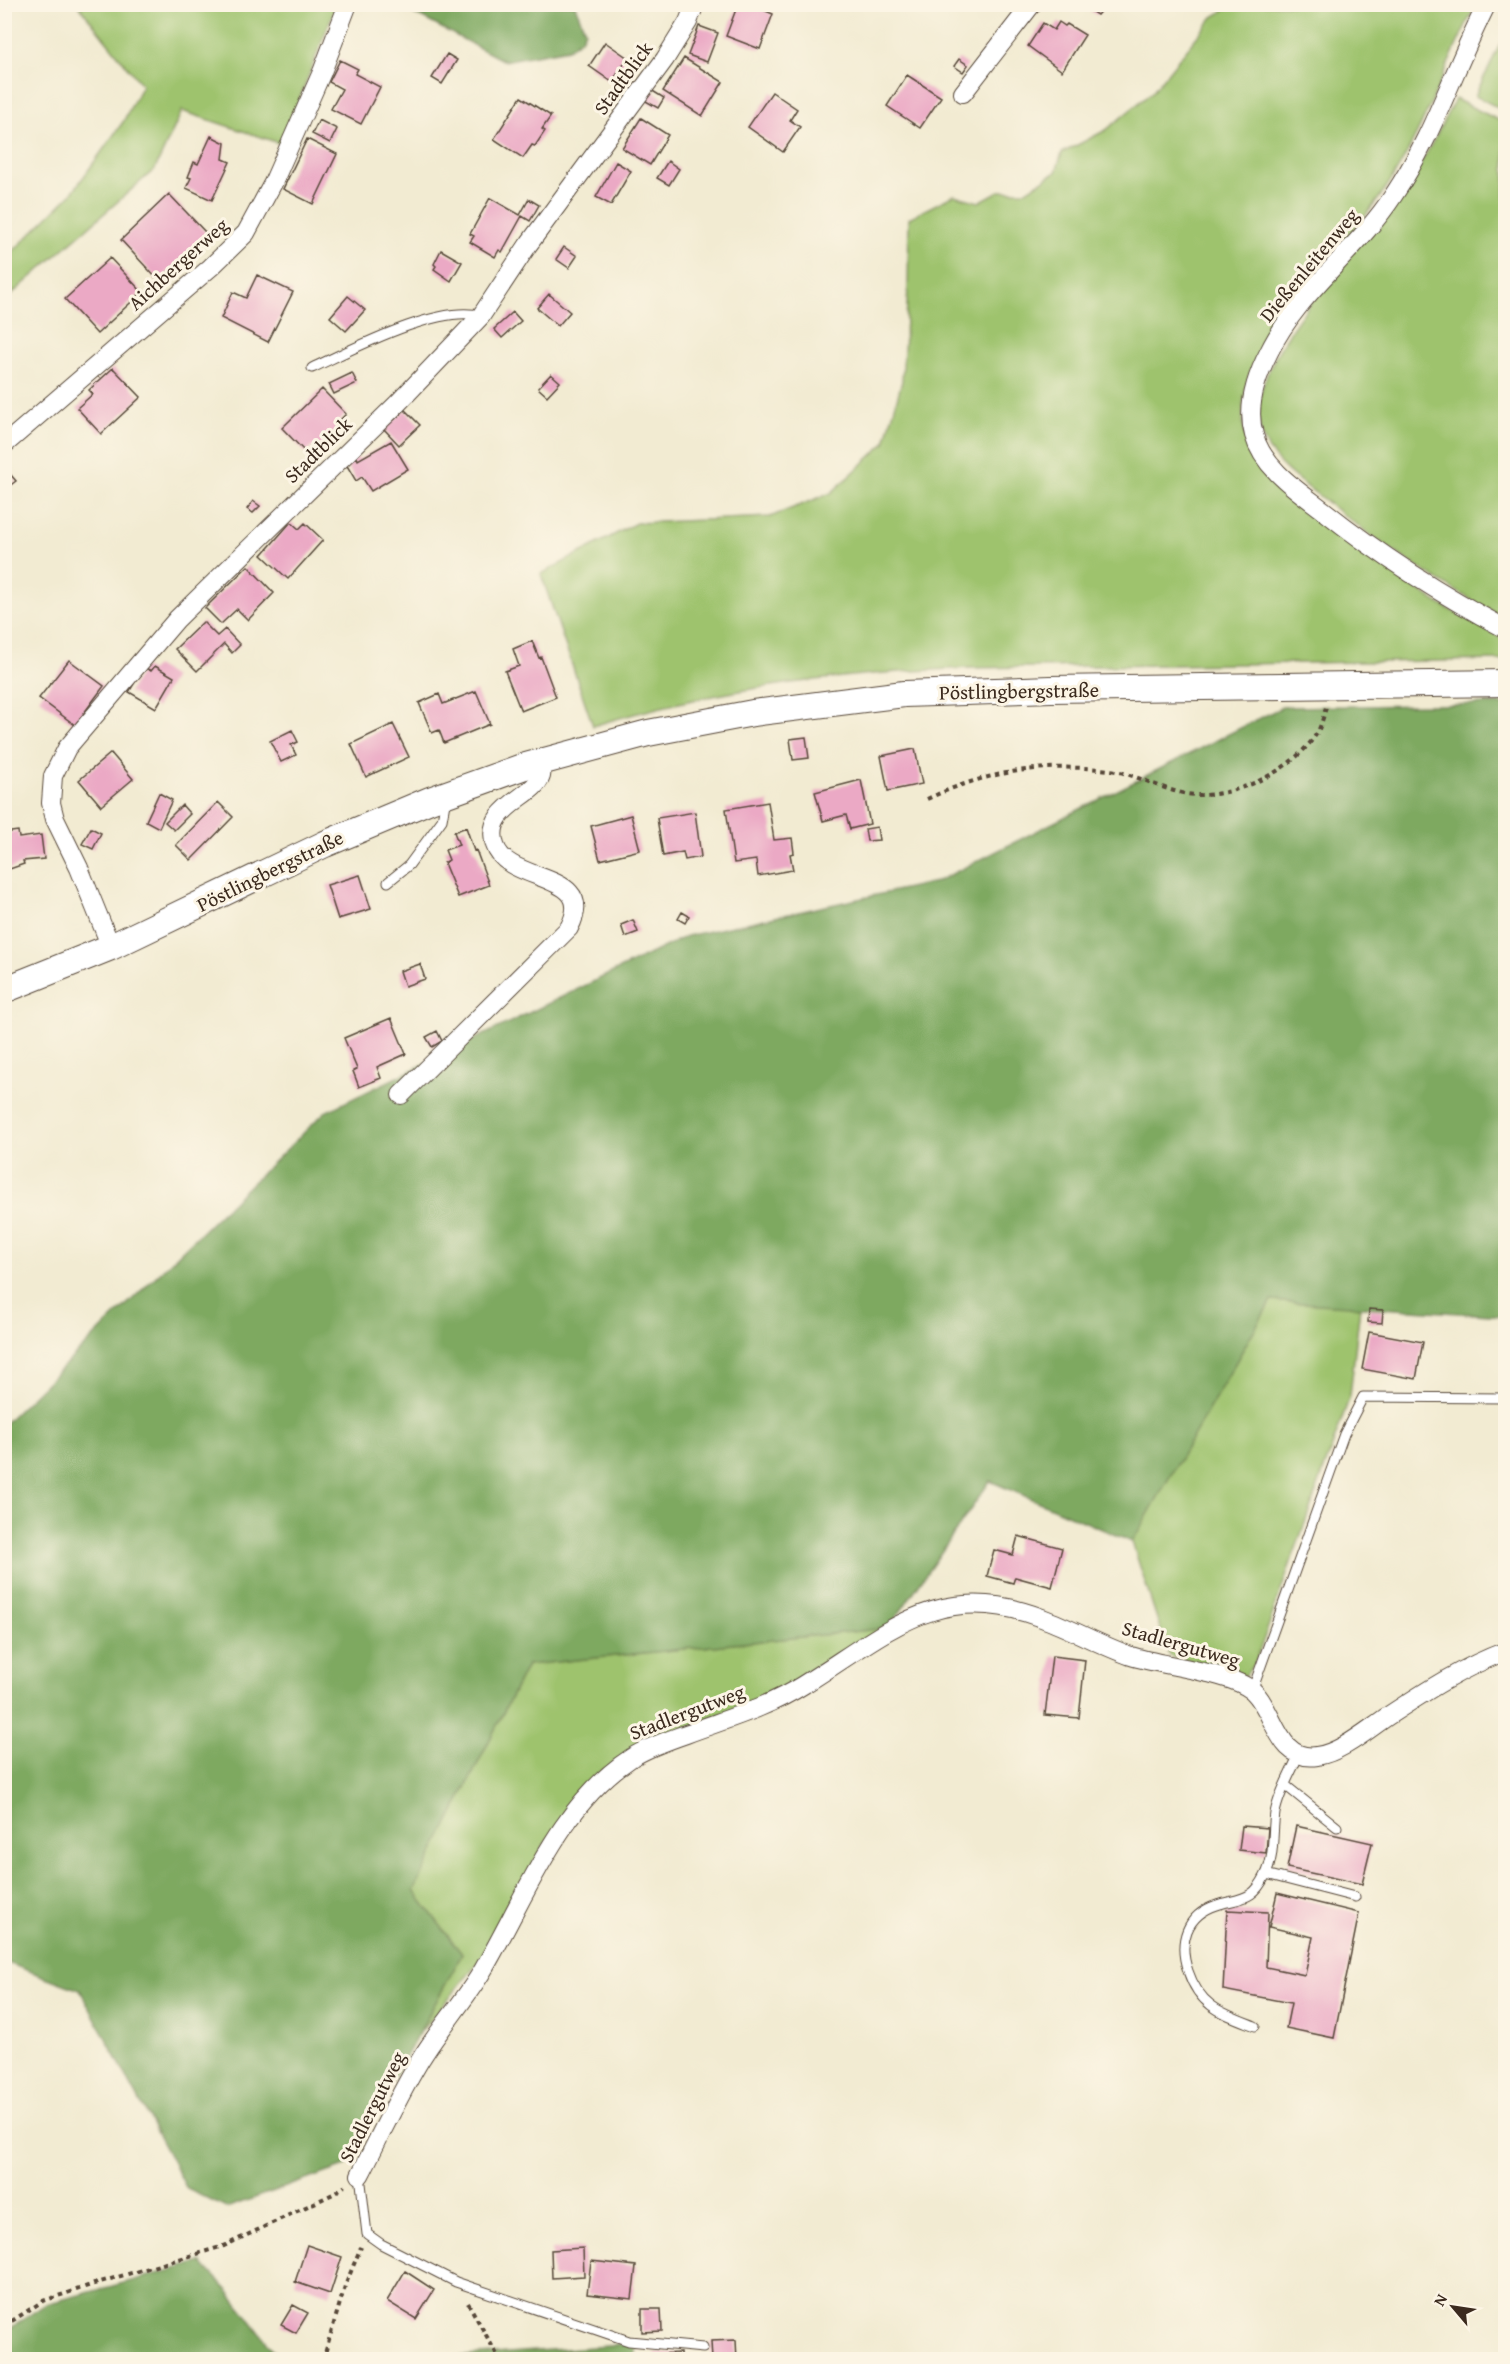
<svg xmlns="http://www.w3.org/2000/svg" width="1510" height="2364" font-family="'Gentium Book Plus',serif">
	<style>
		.green { fill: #9ec36d; stroke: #6c7646; stroke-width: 1.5 }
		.forest { fill: #7ea960; stroke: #5c6a3f; stroke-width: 1.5 }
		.building { fill: #eba9c5 }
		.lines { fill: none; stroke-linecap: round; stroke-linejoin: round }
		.service-casing { stroke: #564739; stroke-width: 11 }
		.minor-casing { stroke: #564739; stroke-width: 20 }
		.secondary-casing { stroke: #564739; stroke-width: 28 }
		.path { stroke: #564739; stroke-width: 4; stroke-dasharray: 4.5 4.5; stroke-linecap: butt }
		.service { stroke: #fff; stroke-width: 9 }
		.minor { stroke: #fff; stroke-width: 18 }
		.secondary { stroke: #fff; stroke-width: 26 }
		.labels { text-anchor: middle; stroke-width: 6; stroke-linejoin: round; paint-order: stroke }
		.street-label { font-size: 20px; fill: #3b2a1e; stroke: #fcf5e5 }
	</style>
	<rect width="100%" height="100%" fill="#fcf5e5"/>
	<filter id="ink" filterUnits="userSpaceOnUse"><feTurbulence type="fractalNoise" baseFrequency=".0167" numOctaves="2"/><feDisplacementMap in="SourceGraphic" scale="12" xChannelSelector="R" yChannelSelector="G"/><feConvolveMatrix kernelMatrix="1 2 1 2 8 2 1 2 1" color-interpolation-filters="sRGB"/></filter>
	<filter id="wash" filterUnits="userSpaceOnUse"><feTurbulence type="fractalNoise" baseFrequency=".008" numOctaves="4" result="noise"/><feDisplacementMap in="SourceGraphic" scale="24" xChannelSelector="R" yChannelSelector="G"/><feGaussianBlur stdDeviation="1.35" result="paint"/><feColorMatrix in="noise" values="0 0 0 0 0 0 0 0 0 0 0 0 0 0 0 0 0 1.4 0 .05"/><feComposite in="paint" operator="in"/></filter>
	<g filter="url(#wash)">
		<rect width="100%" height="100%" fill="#f2ebd2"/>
		<path class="green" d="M1468,4L1475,7C1443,68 1423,134 1384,191C1348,244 1295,286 1263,344C1248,370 1238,405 1245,435C1248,450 1257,464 1267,474C1289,500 1321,520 1348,540C1378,561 1406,584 1438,603C1460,616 1483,627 1505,640V660L969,668C843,673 714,688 593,726L541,574L636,523L770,517L831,493L885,443L902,381L908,289L909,218L954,195L979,202L999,191H1026L1056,172L1062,153L1106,130L1152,92L1213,17L1233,5Z
			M78,5H336L282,144L182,111L155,169L5,300V259L72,193L123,122L142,85Z
			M1505,34L1506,111H1505L1475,96Z
			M1455,99L1505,123V618C1441,585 1380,544 1323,499C1304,484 1279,468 1267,446C1262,438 1259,426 1258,416C1256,342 1376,233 1416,171C1431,148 1442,123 1455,99Z
			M1271,1301L1360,1306L1350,1396L1256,1661L1245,1676L1169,1656L1132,1542Z
			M889,1628L785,1691L642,1746L595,1775L544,1845L483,1957L417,2036L462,1954L414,1891L527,1665Z"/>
		<path class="forest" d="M398,5H575L585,31L581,39L568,49L504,61Z
			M1505,704V1316L1271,1301L1132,1542L990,1481L889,1628L527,1665L414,1891L462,1954L346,2166L226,2208L187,2189L80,1990L5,1962L4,1424L325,1112L687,936L936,882L1282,707Z
			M201,2262L229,2292L280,2359H5V2332L46,2304Z
			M636,2344L634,2359H422Z"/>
		<g id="blocks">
			<path class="building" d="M738,4H748L773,14L760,49L726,36Z
				M1081,5H1106L1097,15Z
				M1059,22L1065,26L1067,24L1085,35L1062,71L1028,46L1043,23L1054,30Z
				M699,26L718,33L707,62L688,55Z
				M605,42L628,58L612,82L589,66Z
				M447,54L457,60L442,84L432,78Z
				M684,58L723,82L702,116L663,91Z
				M959,59L968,65L963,72L954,66Z
				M340,60L358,69L355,74L380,87L361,124L331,109L342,89L329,82Z
				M907,75L941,97L920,128L887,106Z
				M651,90L664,98L658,108L644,100Z
				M772,92L797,109L790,120L800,127L783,152L748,127Z
				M521,97L551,116L542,129L545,131L535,146L532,145L523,158L494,139Z
				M641,118L668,135L650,165L622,148Z
				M319,120L337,129L330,143L312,134Z
				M211,136L225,143L223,159L230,162L212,200L186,188L191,178L188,177L194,162L198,164Z
				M307,139L337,154L313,204L283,189Z
				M668,161L679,169L669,185L657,178Z
				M616,162L631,171L611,205L596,197Z
				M169,194L207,234L159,281L121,240Z
				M490,198L520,215L529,199L539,205L530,221L522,216L502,252L499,250L495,257L470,242L474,236L470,234Z
				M564,247L577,256L569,268L556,259Z
				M441,250L462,262L451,281L434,269L436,266L434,264Z
				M110,258L142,292L97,334L65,299Z
				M257,275L293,292L268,342L221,318L233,292L246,298Z
				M549,294L570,312L558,326L537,308Z
				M348,296L365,310L346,331L330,317Z
				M513,312L521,321L502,338L494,329Z
				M113,368L141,397L101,434L77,408L93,394L89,390Z
				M352,373L357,383L334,394L329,384Z
				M551,374L560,382L547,396L538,388Z
				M322,389L346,414L337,423L341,427L318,448L314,445L306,453L282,428Z
				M405,410L420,425L399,445L384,429Z
				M391,441L408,469L371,491L362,477L356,481L346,464L357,457L358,460Z
				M4,467L16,481L4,490Z
				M253,501L260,506L253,513L247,509Z
				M291,522L299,529L305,523L323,540L288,579L262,555Z
				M248,566L274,593L248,620L237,609L221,624L205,608Z
				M203,622L217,636L225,629L240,645L232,653L224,644L197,671L175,649Z
				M532,641L539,658L541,657L556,697L521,711L505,671L519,666L513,649Z
				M69,660L104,686L75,725L39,698Z
				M155,666L174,677L156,708L129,692L144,667L151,671Z
				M476,691L490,724L444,743L439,730L432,733L419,703L439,694L443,704Z
				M393,724L409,757L366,777L351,744Z
				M292,730L298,742L291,745L296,755L281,762L270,741Z
				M806,737L809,758L793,760L790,739Z
				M915,749L922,784L888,791L881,756Z
				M111,753L133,779L101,806L79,780Z
				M861,780L870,824L850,829L846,815L823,821L815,792Z
				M159,793L172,800L159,828L146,821Z
				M218,802L233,817L191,860L176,845Z
				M768,802L774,840L792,838L794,853L790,854L793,870L758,876L756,860L734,863L726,809Z
				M182,805L190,814L174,830L165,822Z
				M695,812L701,857L685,860L683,852L663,856L657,818Z
				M631,815L640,850L600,860L591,826Z
				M466,827L474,851L476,850L489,885L458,897L444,863L449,860L445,850L459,845L454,832Z
				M877,827L879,840L867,841L865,829Z
				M91,828L101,833L93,849L82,844Z
				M18,831L19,838L41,835L44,859L23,861L24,864L4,871V833Z
				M360,875L371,909L338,919L327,885Z
				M682,912L689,916L685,923L678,919Z
				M633,920L638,932L625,937L621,925Z
				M420,964L425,979L405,986L400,971Z
				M391,1018L406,1054L377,1067L381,1078L359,1087L353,1071L357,1069L344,1038Z
				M437,1031L442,1041L432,1047L426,1037Z
				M1369,1309L1383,1310L1382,1323L1368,1322Z
				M1369,1332L1423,1342L1416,1379L1362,1369Z
				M1018,1536L1062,1548L1052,1587L1015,1577L1013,1583L987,1576L994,1550L1013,1555Z
				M1052,1656L1085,1660L1079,1718L1045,1715Z
				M1242,1826L1268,1828L1266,1853L1239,1850Z
				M1296,1826L1372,1843L1362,1884L1287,1868Z
				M1277,1893L1359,1913L1334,2038L1286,2028L1291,2003L1223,1990L1227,1910L1268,1912L1266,1967L1305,1975L1313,1937L1269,1927Z
				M307,2245L342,2257L330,2294L295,2282Z
				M583,2248L584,2276L552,2278L551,2250Z
				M591,2261L636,2266L632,2299L587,2294Z
				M405,2271L434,2290L416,2319L387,2301Z
				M293,2305L308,2313L296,2333L281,2325Z
				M642,2309H661L662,2331L642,2332Z
				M736,2340L737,2360H712L711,2341Z
				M680,2353V2360H655V2354Z"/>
		</g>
	</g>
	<g filter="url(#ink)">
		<use href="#blocks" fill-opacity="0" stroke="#564739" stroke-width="1.5"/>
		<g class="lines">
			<g class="service-casing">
				<path id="service" d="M312,368C351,350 440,303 481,316
					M388,882L409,865L442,820L446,798
					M1252,1691L1344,1434L1363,1397L1506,1398
					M1285,1785L1337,1827
					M1266,1874L1355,1897
					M1255,2026C1222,2013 1200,2007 1188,1971C1178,1942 1186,1915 1217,1905C1228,1901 1241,1901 1251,1894C1257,1890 1262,1882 1265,1876C1275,1857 1272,1834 1275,1813C1279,1792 1291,1773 1299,1754
					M360,2175L367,2234L381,2244L456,2282L629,2341L703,2348"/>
			</g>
			<g class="minor-casing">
				<path id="minor" d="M1487,4C1454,68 1433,137 1393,196C1357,251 1298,292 1269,352C1256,377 1246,407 1254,435C1263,468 1297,490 1323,510C1381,556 1440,594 1506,629
					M963,93L1032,4
					M4,445L211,267L246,233L273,183L322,72L348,4
					M111,947L79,868L55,819L51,803L53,776L67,748L177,619L397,404L481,316L528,245L665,59L688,22L695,4
					M401,1095L569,928C600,870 507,885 495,845C483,807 535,797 541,776C542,772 541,766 540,762
					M360,2175C379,2138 397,2099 419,2062C438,2030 464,2002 483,1970C526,1897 558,1806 631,1758C648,1747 667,1741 686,1734C726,1719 767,1708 803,1685C886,1634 938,1578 1042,1618C1072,1629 1100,1645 1131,1656C1162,1666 1231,1672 1253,1691C1275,1711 1277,1762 1317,1756C1342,1752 1367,1730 1388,1716C1426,1691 1463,1667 1506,1651"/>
			</g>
			<g class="secondary-casing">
				<path id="secondary" d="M4,990L111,947L325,844L430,800L522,767L648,733L753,713L904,694L1051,689L1506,683"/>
			</g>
			<path class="path" d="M927,799C987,771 1043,763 1109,770C1136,773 1165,793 1196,795C1238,797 1295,769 1317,733C1321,726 1324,715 1326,707
				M468,2303L500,2360
				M4,2326L43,2301L97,2283L224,2246L333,2194L345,2186
				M323,2360L345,2286L361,2247"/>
			<use href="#service" class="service"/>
			<use href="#minor" class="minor"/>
			<use href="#secondary" class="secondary"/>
		</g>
	</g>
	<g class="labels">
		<g class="street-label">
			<text transform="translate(623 78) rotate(-54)" y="7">Stadtblick</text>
			<text transform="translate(178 264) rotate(-42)" y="7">Aichbergerweg</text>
			<text transform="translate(1309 265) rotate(-50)" y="7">Dießenleitenweg</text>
			<text transform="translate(318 450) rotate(-44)" y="7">Stadtblick</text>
			<text transform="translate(1019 691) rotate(-1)" y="7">Pöstlingbergstraße</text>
			<text transform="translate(270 871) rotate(-26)" y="7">Pöstlingbergstraße</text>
			<text transform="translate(1181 1644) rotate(16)" y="7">Stadlergutweg</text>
			<text transform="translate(687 1712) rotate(-21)" y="7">Stadlergutweg</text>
			<text transform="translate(372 2107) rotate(-63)" y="7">Stadlergutweg</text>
		</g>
	</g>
	<rect width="1510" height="2364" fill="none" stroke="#fcf5e5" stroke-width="24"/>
	<g transform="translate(1453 2307) rotate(299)" stroke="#fcf5e5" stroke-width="4.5" paint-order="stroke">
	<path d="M0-4.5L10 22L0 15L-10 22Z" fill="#3b2a1e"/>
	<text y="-9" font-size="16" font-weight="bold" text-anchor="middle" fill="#3b2a1e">N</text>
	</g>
</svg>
